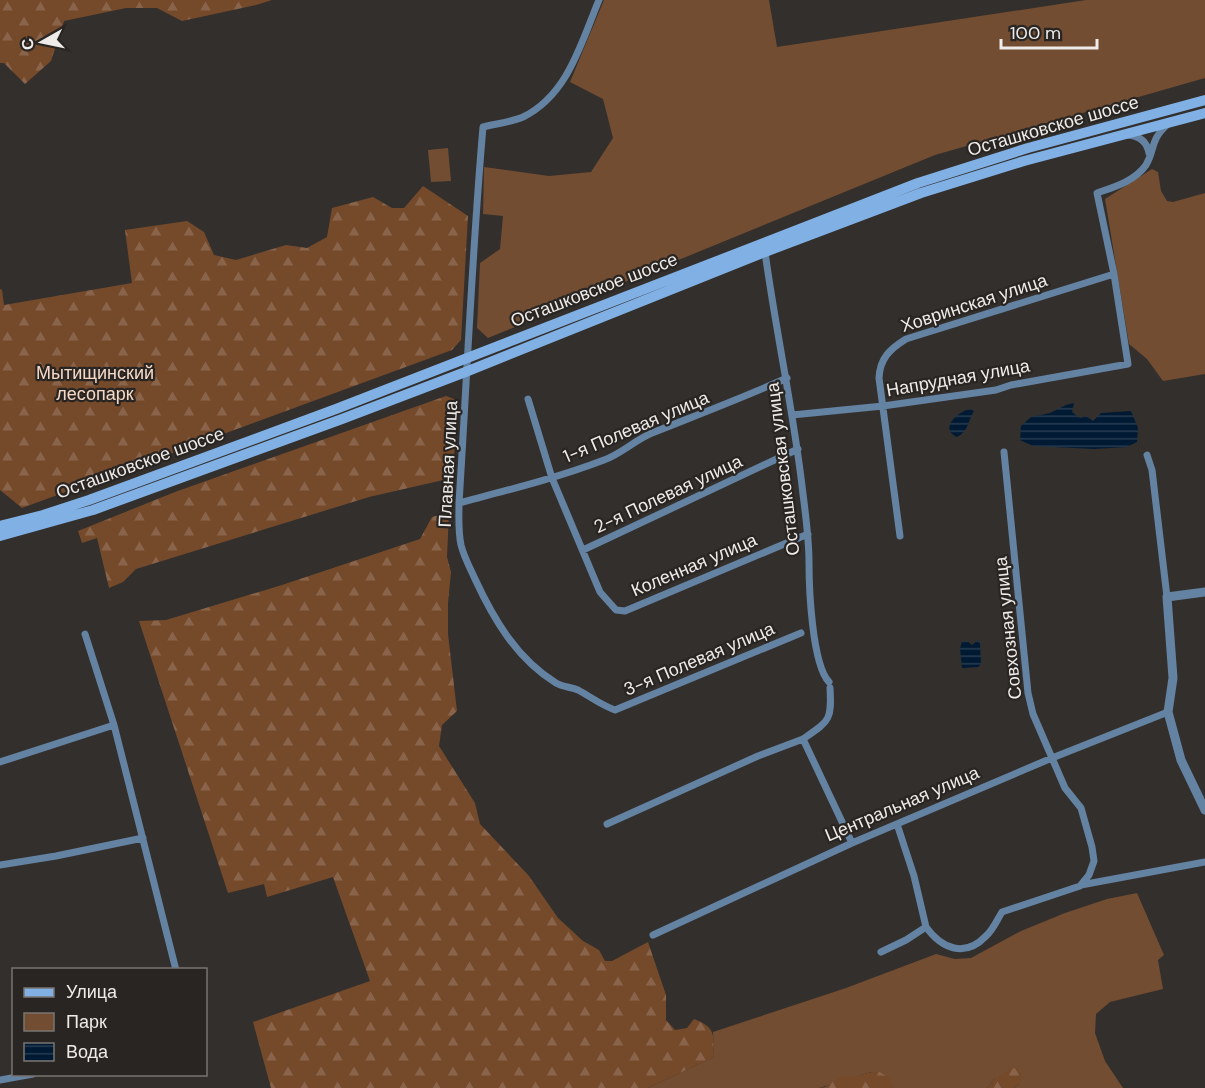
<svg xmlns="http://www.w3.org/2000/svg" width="1205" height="1088" font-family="'DM Sans',sans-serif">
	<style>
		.green { fill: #724d32 }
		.forest { fill: url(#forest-firs) }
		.water { fill: url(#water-rules) }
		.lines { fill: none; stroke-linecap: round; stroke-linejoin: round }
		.minor { stroke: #6482a2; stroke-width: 7 }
		.tertiary { stroke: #6482a2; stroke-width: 9 }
		.secondary { stroke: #80b0e4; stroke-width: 10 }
		.labels { text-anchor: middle; stroke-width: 4.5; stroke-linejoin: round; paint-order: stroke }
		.street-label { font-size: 18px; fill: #eeebe9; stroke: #292522 }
		.park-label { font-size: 18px; fill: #f6d9c5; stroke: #292522 }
	</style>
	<defs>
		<pattern id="forest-firs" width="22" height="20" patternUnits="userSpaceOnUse" patternTransform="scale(1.5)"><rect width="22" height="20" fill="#754a2b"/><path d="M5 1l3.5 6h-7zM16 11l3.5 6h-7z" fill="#89644a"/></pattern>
		<pattern id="water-rules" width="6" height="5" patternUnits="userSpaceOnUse" patternTransform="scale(1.5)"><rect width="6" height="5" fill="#011a33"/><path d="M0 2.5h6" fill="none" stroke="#263b51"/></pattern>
	</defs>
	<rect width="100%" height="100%" fill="#332f2c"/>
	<path class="green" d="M604,0H769L777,47L1086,0H1205V78L935,155L488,338L477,328L480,263L500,249L503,216L483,214L484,167L549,176L591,172L613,138L603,99L570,82Z
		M448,148L451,181L431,182L428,150Z
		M1152,169L1158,172L1161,191L1167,201L1173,202L1205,193V374L1163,381L1147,359L1129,344L1105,199Z
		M1137,893L1164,955L1158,960L1163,989L1110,1002L1096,1014L1095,1033L1105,1061L1123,1088H1014L1020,1084L995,1078L987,1088H894L871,1072L819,1088H648L714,1057L713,1032L846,988L936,954L955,959L971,958L1021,931L1065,913L1107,899Z"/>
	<path class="forest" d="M0,0H272L256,5L182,21L157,8H126L64,21L51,61L25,84L4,63H0Z
		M423,186L468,216L461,340L452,350L22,508L0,490V289L2,290L4,305L132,283L125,230L187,221L204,232L214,255L236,260L286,245L307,248L327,237L332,208L373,197L392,208H404Z
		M446,396L454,399L458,410L452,478L369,497L136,569L123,582L109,588L97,538L82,543L78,531L175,492Z
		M449,512L447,557L451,572L448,603V634L457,711L442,725L439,746L475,803L480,824L529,876L558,918L583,941L599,950L605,961H612L648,942L666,995V1020L675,1030L687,1028L694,1019C717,1028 713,1035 714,1057L648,1088H271L253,1022L370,981L333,877L267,897L264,884L228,893L139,621L166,620L282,585L420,539L432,517Z
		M1011,1068L1019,1069L1022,1076L1020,1084L1014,1088H987L995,1078Z
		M878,1071L891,1079L894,1088H819L825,1087L843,1075C856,1080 865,1072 878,1071Z"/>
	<path class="water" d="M1074,403L1072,412L1080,418L1086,416L1093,421L1101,413L1131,411L1138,428L1137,442L1127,447L1094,449L1033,446L1020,440L1021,426L1031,417L1050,413L1066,405Z
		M970,409L974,411C968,421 968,432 957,437C939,429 957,412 970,409Z
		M978,640L980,644L981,664L978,667L962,668L960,648L962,642L967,641L972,645Z"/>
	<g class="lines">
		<path class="minor" d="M599,0C581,43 568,95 523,117C511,122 495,124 483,127C472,252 467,378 459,503C459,517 458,531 461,545C464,557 470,568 475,579C494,620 517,659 556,683C563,687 571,687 578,690C591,697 601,705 615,710L801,633
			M1128,135C1140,136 1147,142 1149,153
			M765,252C776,333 794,413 803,494C806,517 809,540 809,562C809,588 812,664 829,682
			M528,399L552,478L600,592L616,610L625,611L808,534
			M792,415L883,406L996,390L1011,385L1128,364L1114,274L1097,193C1114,187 1135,181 1146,165C1156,148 1149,141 1168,124
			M1147,455L1152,470L1167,597
			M459,503C508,490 557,478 604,460C621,454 635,440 652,433C697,415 742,398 787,378
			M900,536L879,378C880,358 890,349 906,339L1114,274
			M583,550L798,449
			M85,634L114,725L176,970
			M830,688C832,721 829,721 803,739L852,843
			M0,762L114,725
			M607,824L758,756L803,739
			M0,865L56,856L143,838
			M1081,885L1205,862
			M926,927C942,949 965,958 986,936C993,930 997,920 1002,912L1080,886L1089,875L1094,861L1092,847L1081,808L1065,788L1033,714L1028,693L1004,452
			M653,935L852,843L1052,758L1168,712
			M881,952L906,940L926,927L914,876L897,824
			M0,1080L33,1074"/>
		<path class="tertiary" d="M1205,592L1167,597L1173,678L1168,712L1181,760L1205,810"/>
		<path class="secondary" d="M0,526L43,515L89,500L336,409L918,183L1028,148L1205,100
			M0,536L93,510L342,419L468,371L765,252L921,193L1024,161L1205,113"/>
	</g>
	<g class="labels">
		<g class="street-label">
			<text transform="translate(1053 126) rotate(-16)" y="6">Осташковское шоссе</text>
			<text transform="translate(594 290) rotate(-21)" y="6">Осташковское шоссе</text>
			<text transform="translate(974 303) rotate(-18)" y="6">Ховринская улица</text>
			<text transform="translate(958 378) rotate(-10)" y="6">Напрудная улица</text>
			<text transform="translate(636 427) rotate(-23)" y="6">1-я Полевая улица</text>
			<text transform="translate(140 463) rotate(-20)" y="6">Осташковское шоссе</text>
			<text transform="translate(448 464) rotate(-87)" y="6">Плавная улица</text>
			<text transform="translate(783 469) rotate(-97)" y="6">Осташковская улица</text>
			<text transform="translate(668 494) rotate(-25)" y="6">2-я Полевая улица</text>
			<text transform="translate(694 565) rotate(-23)" y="6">Коленная улица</text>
			<text transform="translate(1008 628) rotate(-96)" y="6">Совхозная улица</text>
			<text transform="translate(699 659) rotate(-23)" y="6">3-я Полевая улица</text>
			<text transform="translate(902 804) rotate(-23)" y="6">Центральная улица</text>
		</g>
		<g class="park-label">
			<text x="95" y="379">Мытищинский<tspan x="95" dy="21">лесопарк</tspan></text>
		</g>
	</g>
	<rect x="12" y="968" width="195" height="108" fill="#292522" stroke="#787472" stroke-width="1.5"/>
	<rect x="24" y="988" width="30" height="9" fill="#80b0e4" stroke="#787472" stroke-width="1.5"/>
	<text x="66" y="998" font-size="18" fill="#eeebe9">Улица</text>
	<rect x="24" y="1013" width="30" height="18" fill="#724d32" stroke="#787472" stroke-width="1.5"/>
	<text x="66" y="1028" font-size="18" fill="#eeebe9">Парк</text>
	<rect x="24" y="1043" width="30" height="18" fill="url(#water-rules)" stroke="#787472" stroke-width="1.5"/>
	<text x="66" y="1058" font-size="18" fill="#eeebe9">Вода</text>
	<g transform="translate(42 42) rotate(261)" stroke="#292522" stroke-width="4.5" paint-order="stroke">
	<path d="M0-4.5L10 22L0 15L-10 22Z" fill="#eeebe9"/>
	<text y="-9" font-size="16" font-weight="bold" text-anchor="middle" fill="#eeebe9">С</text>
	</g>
	<path d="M1001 39v9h96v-9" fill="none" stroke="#eeebe9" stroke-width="3"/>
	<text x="1010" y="39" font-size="18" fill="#eeebe9" stroke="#292522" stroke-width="4.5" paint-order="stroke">100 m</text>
</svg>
